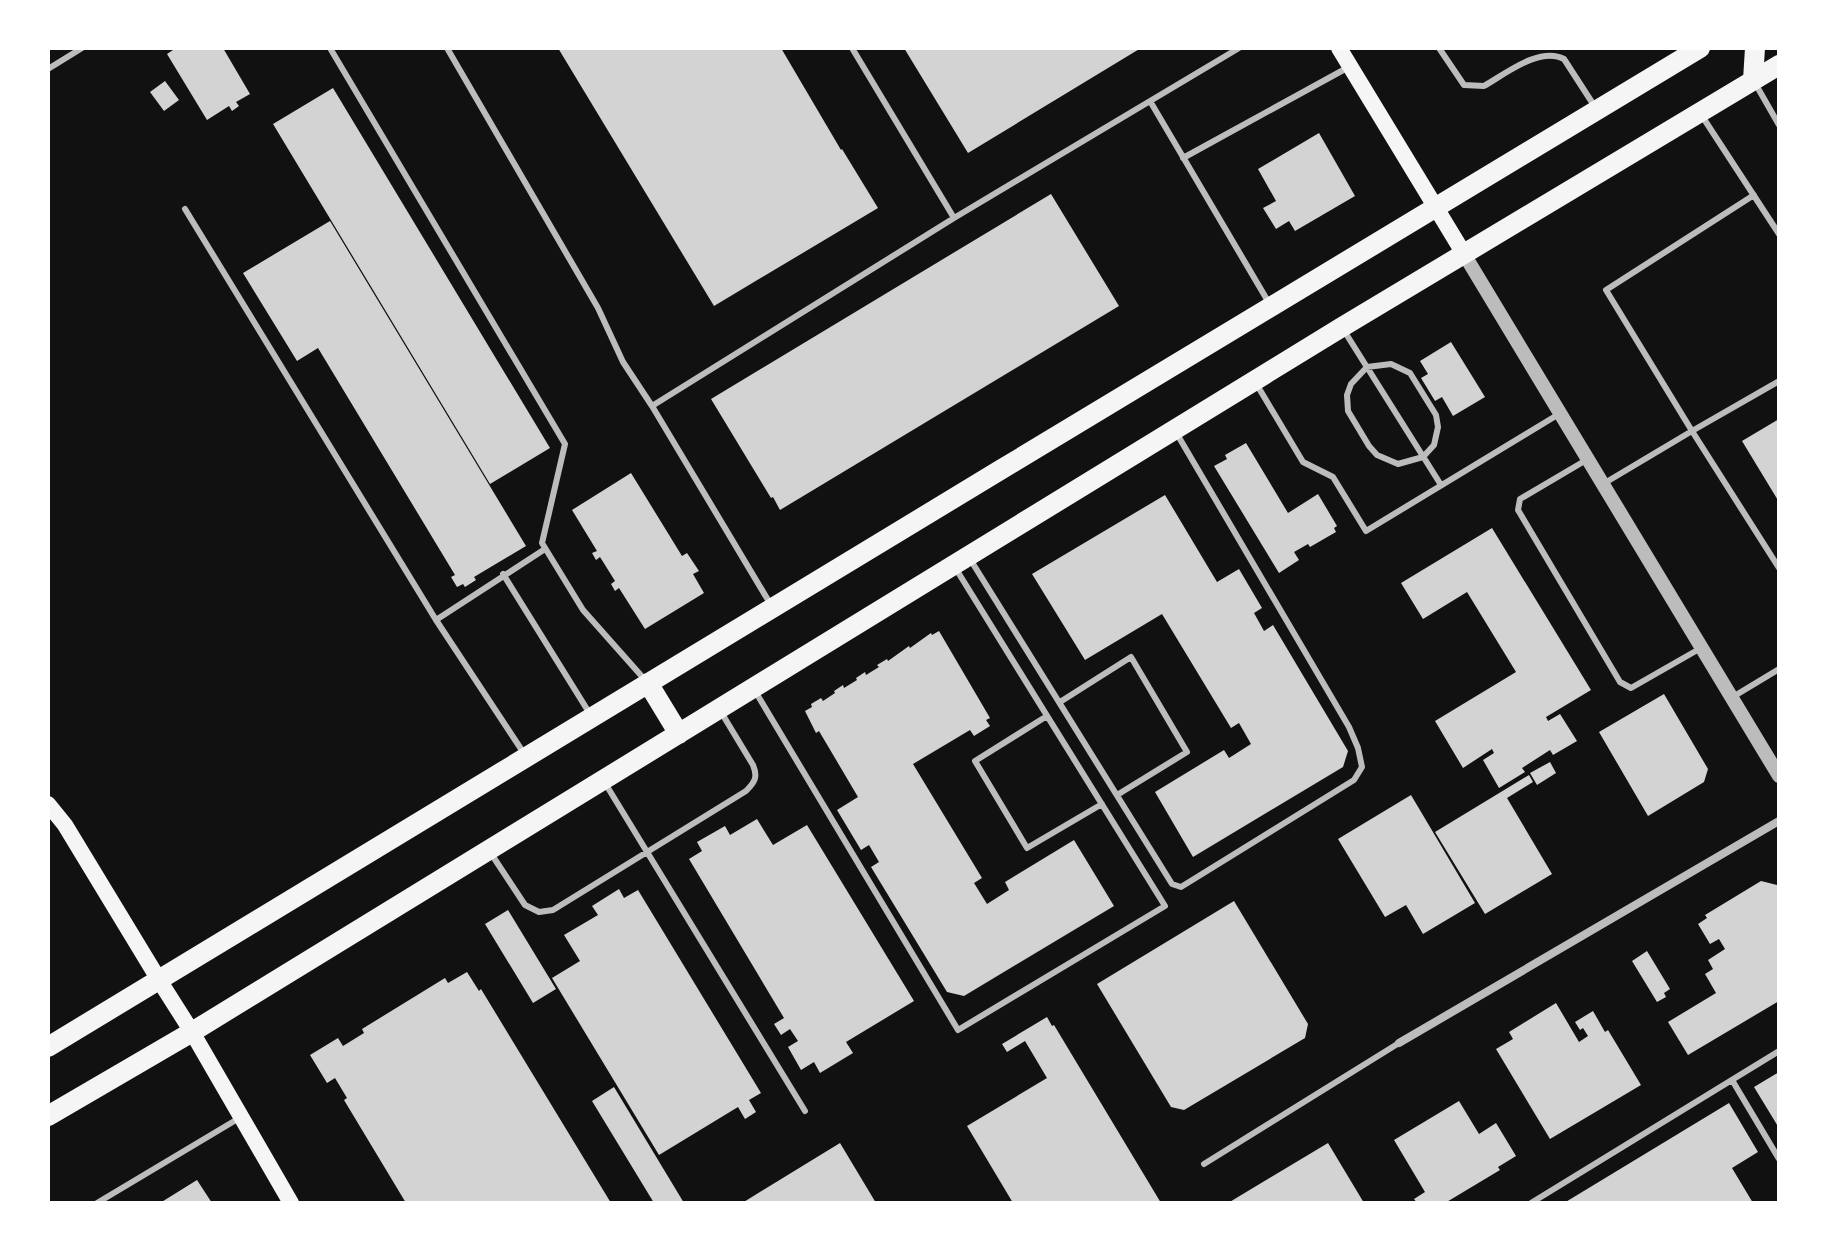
<svg xmlns="http://www.w3.org/2000/svg" width="1827" height="1251" font-family="'Source Sans 3',sans-serif">
	<style>
		.building { fill: #d3d3d3 }
		.lines { fill: none; stroke-linecap: round; stroke-linejoin: round }
		.service { stroke: #bcbcbc; stroke-width: 6 }
		.minor { stroke: #bcbcbc; stroke-width: 8 }
		.tertiary { stroke: #bcbcbc; stroke-width: 14 }
		.secondary { stroke: #f5f5f5; stroke-width: 16 }
		.primary { stroke: #f5f5f5; stroke-width: 20 }
	</style>
	<rect width="100%" height="100%" fill="#111"/>
	<path class="building" d="M176,48H223L250,94L236,102L239,106L232,111L229,106L207,120L167,54Z
		M558,48H781L841,150L842,149L878,208L714,306Z
		M904,48H1141L968,153Z
		M165,81L179,100L164,111L150,92Z
		M333,88L550,448L490,484L273,124Z
		M1319,133L1355,196L1295,231L1289,221L1276,229L1263,208L1276,201L1258,169Z
		M1051,194L1119,306L780,510L773,497L771,498L711,399Z
		M330,221L526,546L474,577L476,580L465,587L463,584L457,587L451,577L455,575L318,348L297,361L243,273Z
		M1451,342L1485,397L1453,416L1442,397L1435,401L1421,378L1428,374L1420,361Z
		M1779,419V502L1742,441Z
		M1246,443L1288,513L1318,494L1337,526L1334,528L1336,532L1310,547L1308,544L1294,552L1299,560L1279,573L1214,466L1227,459L1225,455Z
		M631,473L682,556L687,553L699,571L693,574L704,593L645,629L619,588L615,591L611,584L615,581L600,557L596,560L592,553L597,551L572,510Z
		M1165,495L1217,582L1239,569L1262,608L1254,613L1264,631L1273,625L1348,751L1343,767L1193,857L1155,792L1224,750L1229,758L1251,744L1239,723L1231,728L1162,614L1085,660L1032,574Z
		M1492,528L1591,690L1546,717L1548,721L1560,714L1577,741L1553,755L1550,750L1522,768L1525,772L1499,788L1483,760L1494,753L1492,749L1463,768L1435,721L1516,672L1467,592L1423,619L1401,583Z
		M939,631L990,718L986,720L990,726L974,736L970,730L913,764L982,878L974,883L987,904L1009,890L1005,882L1074,840L1114,906L964,996L947,992L871,867L879,862L869,845L861,850L837,810L858,797L819,731L816,733L805,711L812,707L811,704L821,698L823,701L835,693L834,691L843,685L844,688L857,680L856,678L865,672L866,675L879,667L877,665L887,659L888,661L909,646L910,648L931,633L932,635Z
		M1664,694L1708,769L1704,782L1648,816L1599,732Z
		M1550,762L1556,773L1537,785L1530,773Z
		M1529,775L1533,782L1507,798L1552,874L1485,914L1435,832Z
		M1411,795L1475,903L1423,934L1406,905L1385,917L1338,839Z
		M757,819L773,845L807,825L914,1001L846,1042L853,1053L820,1073L814,1062L801,1070L788,1047L798,1041L790,1029L781,1035L774,1024L784,1018L689,859L702,851L697,842L725,826L730,835Z
		M1761,881L1777,885L1779,889V1001L1688,1055L1668,1022L1716,993L1705,974L1713,969L1708,960L1725,949L1719,939L1710,944L1698,924L1707,918L1705,915Z
		M619,889L624,898L638,890L761,1093L749,1100L756,1112L745,1119L738,1107L659,1155L552,978L580,961L564,935L598,915L592,906Z
		M1234,901L1308,1024L1305,1038L1184,1110L1171,1107L1097,984Z
		M508,910L556,989L533,1003L485,924Z
		M1647,951L1670,989L1664,993L1666,997L1657,1002L1632,961Z
		M467,972L479,991L481,989L611,1203H406L344,1100L347,1098L335,1078L327,1083L310,1055L338,1038L343,1046L364,1033L362,1029L445,978L448,983Z
		M1556,1003L1579,1042L1588,1036L1583,1028L1580,1030L1575,1022L1593,1011L1605,1032L1608,1030L1641,1085L1550,1139L1496,1049L1513,1039L1509,1032Z
		M1047,1017L1052,1026L1054,1025L1161,1203H1013L967,1126L1047,1078L1025,1041L1007,1052L1002,1044Z
		M1779,1072V1128L1754,1087Z
		M614,1087L684,1203H654L592,1101Z
		M1459,1101L1479,1134L1496,1123L1516,1156L1498,1167L1500,1170L1445,1203H1417L1414,1199L1425,1192L1394,1140Z
		M1729,1103L1758,1152L1732,1168L1753,1203H1564Z
		M840,1143L876,1203H742L747,1200Z
		M1328,1143L1364,1203H1228Z
		M197,1180L212,1203H160Z"/>
	<g class="lines">
		<path class="service" d="M330,48L565,444L542,543L583,610L646,681
			M447,48L598,308L623,362L652,406
			M1439,48L1464,85L1484,86C1505,74 1540,46 1564,59L1595,107
			M48,69L82,48
			M1755,83L1779,125
			M1150,101L1269,303
			M1702,116L1779,234
			M1183,158L1347,68
			M185,209L436,620L525,755
			M954,218L1239,48
			M1343,329L1441,485
			M1391,364L1410,373L1436,415L1438,427L1434,445L1423,457L1398,464L1377,455L1369,446L1348,411L1347,395L1351,384L1367,367Z
			M1779,381L1692,431L1779,568
			M1257,385L1303,462L1333,477L1366,531L1559,414
			M1588,459L1520,499L1518,510L1620,682L1631,688L1701,648
			M1603,484L1692,431L1606,290L1754,195
			M970,559L1172,884L1181,887L1354,780L1362,767L1358,748L1349,727L1177,434
			M503,574L590,714
			M771,605L652,406L954,218L852,48
			M436,620L545,549
			M755,691L958,1030L1165,906L956,569
			M1731,698L1779,669
			M1060,702L1131,657L1187,752L1117,795
			M1047,716L975,761L1027,848L1102,804
			M605,783L805,1111
			M490,852L525,905L539,912L553,910L746,791C755,782 758,777 753,765L721,712
			M1732,1080L1779,1159
			M1204,1164L1399,1043
			M97,1203L241,1117
			M1531,1203L1779,1051"/>
		<path class="minor" d="M1399,1043L1779,821"/>
		<path class="tertiary" d="M1464,254L1779,776"/>
		<path class="secondary" d="M1339,48L1464,254
			M48,804L65,825L159,980L192,1032L291,1203"/>
		<path class="primary" d="M1753,80L1755,48
			M648,683L679,734
			M48,1047C599,714 1148,379 1700,48
			M48,1116L192,1032L1342,327L1779,65"/>
	</g>
	<rect width="1827" height="1251" fill="none" stroke="#ffffff" stroke-width="100"/>
</svg>
